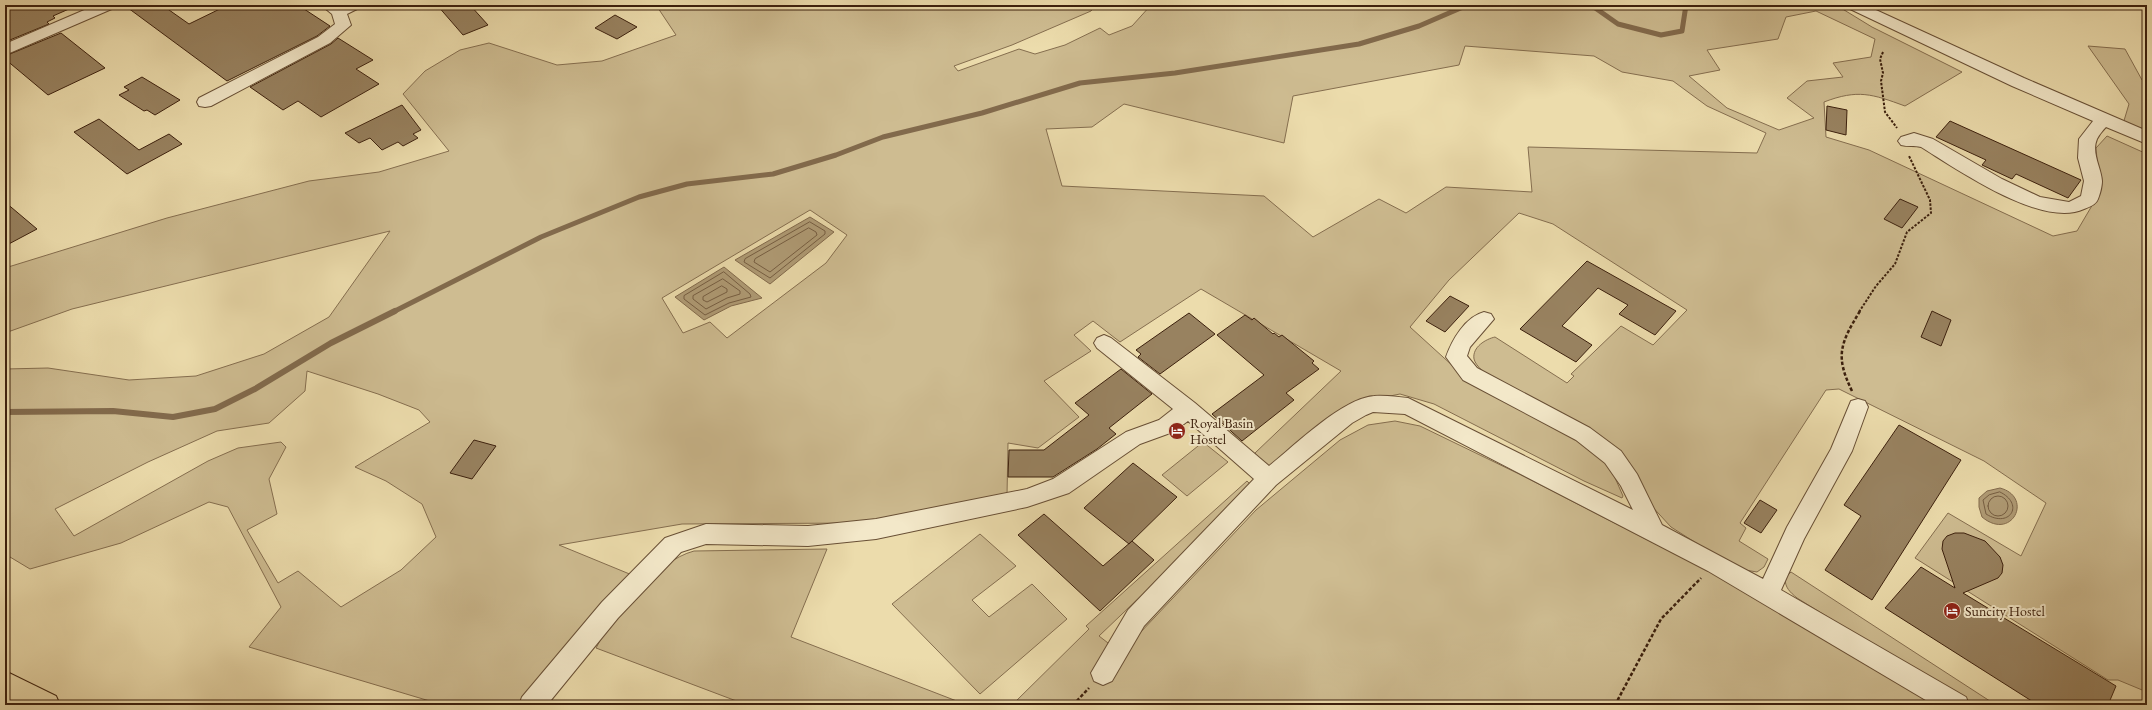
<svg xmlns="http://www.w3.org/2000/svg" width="2152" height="710" font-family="'EB Garamond',serif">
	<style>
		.green { fill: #cebc91; stroke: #856e4f; fill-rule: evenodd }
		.water { fill: #b09c76; stroke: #826a4c }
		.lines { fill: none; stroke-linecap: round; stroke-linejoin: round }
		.shore { stroke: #765e42; stroke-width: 1 }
		.stream-far1 { stroke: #826a4c; stroke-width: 5 }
		.stream { stroke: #826a4c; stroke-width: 6 }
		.building { fill: #988260; stroke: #3c200d }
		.minor-casing { stroke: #684f35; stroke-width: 2 }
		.highway-casing { stroke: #3c200d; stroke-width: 2 }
		.path-far1 { stroke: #3c200d; stroke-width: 2; stroke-dasharray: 2.5 1.5; stroke-linecap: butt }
		.path { stroke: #3c200d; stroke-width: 2.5; stroke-dasharray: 3.5 2; stroke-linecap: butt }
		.minor { fill: #f3e8c9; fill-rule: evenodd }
		.highway { fill: #ecdcac; fill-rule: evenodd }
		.labels { text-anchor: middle; stroke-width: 4; stroke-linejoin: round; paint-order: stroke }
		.poi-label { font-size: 14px; fill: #3c200d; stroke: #f3e8c9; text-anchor: start }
	</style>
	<rect width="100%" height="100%" fill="#ecdcac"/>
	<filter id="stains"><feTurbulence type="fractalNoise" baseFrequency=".005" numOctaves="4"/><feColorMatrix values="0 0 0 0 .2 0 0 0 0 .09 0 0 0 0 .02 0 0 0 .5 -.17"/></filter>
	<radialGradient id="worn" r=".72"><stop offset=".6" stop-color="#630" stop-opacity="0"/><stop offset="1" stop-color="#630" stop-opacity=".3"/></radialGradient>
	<path class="green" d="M656,5H1096L1091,11L1012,45L954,66L958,71L1019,49L1035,54L1065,45L1100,28L1109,35L1132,26L1151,5H1836L1872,27L1962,72L1905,106C1872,94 1858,89 1824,102L1826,137L1869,150L2053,236L2077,231L2100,192L2096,148L2107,136L2147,154V692L2118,680H2108L1915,558L1948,513L2021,556L2046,503L1984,461L1839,389L1826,390L1740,523L1746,528L1739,541L1768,559L1764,567L1757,572L1745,570L1704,548L1671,527L1648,502L1631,472L1491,379C1486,373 1476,367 1474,359C1472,347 1486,339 1495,337L1567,383L1574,376L1571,374L1621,326L1653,345L1687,310L1553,224L1519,213L1449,280L1410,327L1465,377L1584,441L1609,464L1623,496L1622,498L1584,481L1434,404L1400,394L1385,397L1271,469L1257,459L1255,453L1341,371L1201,289L1120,342L1093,321L1074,335L1091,351L1044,381L1079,417L1038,448L1008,443L1007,495L857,523L682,524L559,545L632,575L516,705H457L433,702L249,647L281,607L228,507L209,502L121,543L30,569L5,554V369L48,368L129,380L196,376L264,354L329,317L390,231L72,309L5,333V268L167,218L309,181L379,172L449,151L403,94L425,71L460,50L489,43L557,65L602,61L676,35ZM1816,11L1875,39L1871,57L1833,63L1843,77L1807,81L1787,98L1814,118L1779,130L1727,108L1689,76L1720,70L1707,50L1778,39L1786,17ZM1465,46L1594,56L1622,72L1673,81L1707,106L1766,133L1757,153L1528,147L1532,192L1446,187L1406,213L1379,199L1313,237L1264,196L1062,186L1046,129L1092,127L1124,104L1284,143L1293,96L1459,65ZM810,210L847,235L826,263L727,338L710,322L683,333L662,298ZM307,371L378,394L419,410L430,422L355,467L386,481L422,504L436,537L401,570L341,607L298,571L278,583L247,530L277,514L269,479L286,447L281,442L238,448L208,461L74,536L55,509L148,462L217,431L269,423L305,391Z
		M2088,46L2125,49L2142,80L2147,82V134L2123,124L2129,104Z
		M1395,421L1420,426L1517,473L1724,579L1942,705H1012L1089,629L1086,626L1247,481L1251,485L1252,490L1099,636L1121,653L1256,510L1340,440L1368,425Z
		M1203,442L1228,462L1187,496L1162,475Z
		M980,534L1016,566L972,600L989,617L1032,584L1067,619L980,694L892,604Z
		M827,549L791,637L967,705H747L596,648C614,614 656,561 694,551Z
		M1791,572L1996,705H1970L1797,598C1790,592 1785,588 1785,578Z"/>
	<path class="water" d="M810,217L834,232L770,284L735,260Z
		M724,267L762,298L731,306L704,320L675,297Z
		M2000,488C2034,497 2012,542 1982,517L1979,507V498L1987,491Z"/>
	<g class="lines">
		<path class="shore" d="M810,222L825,231V234L770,278L744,262L745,259Z
			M809,228L816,232L817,235L770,272L754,262L755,259Z
			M724,272L750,294L751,297L729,303L705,315L684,299V296Z
			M723,279L740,291V294L727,298L706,309L693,299V296Z
			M722,286L727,289V292L707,302L703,300V297Z
			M2000,492C2025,504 2010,529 1986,514L1983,500L1989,495Z
			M1988 506a10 10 0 1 1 20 0a10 10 0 1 1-20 0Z"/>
		<path class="stream-far1" d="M1591,5L1618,24L1661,35L1682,31L1686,5
			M393,312L541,237L639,197L687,184L773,174L836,155L883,137L982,113L1080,83L1175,73L1359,44L1419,26L1463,7L1480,5"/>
		<path class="stream" d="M5,412L113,411L173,417L215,409L255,389L331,343L395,311"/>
	</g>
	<path class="building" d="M5,5H78L53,16L55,18L47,22L49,24L5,42Z
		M124,5H162L189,24L228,5H298L330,26L317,36L227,81Z
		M437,5H470L488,25L463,35Z
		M615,15L637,27L617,39L595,28Z
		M61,33L105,68L48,95L5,59V56Z
		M338,38L373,60L356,69L379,84L321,117L298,101L283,110L250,87L331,44Z
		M142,77L180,100L155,115L147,110L144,111L119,95L129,90L124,87Z
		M402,105L421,130L413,134L418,138L403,146L398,142L382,150L370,138L359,143L345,133Z
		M1827,106L1847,110L1846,135L1826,130Z
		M99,119L139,150L169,134L182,144L127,174L74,132Z
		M1950,121L2081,180L2068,198L2016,174L2012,179L1982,165L1986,160L1936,137Z
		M1900,199L1918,207L1902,228L1884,219Z
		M5,202L37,229L5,246Z
		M1587,261L1676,311L1655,335L1619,314L1628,305L1598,288L1562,326L1592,345L1576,362L1520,329Z
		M1450,296L1469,306L1445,332L1426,321Z
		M1932,311L1951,320L1941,346L1921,337Z
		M1189,313L1215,334L1160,374L1138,357L1141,354L1136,350Z
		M1245,315L1252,320L1254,318L1273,334L1274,333L1279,337L1282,335L1314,361L1312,363L1319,369L1286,393L1294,400L1242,441L1212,414L1264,375L1217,335Z
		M1121,369L1152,394L1109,428L1116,434L1097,449L1053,477H1008L1009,450H1044L1089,415L1075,403Z
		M1899,425L1961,460L1872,600L1825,570L1861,516L1844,505Z
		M474,440L496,446L472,479L450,473Z
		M1133,463L1177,497L1129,544L1084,508Z
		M1760,500L1777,510L1761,533L1744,523Z
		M1044,514L1103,566L1132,541L1154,560L1100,611L1018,535Z
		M1955,533H1964L1985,541L2000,557L2003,565L2002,573L1998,578L1963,593L2116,686L2108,705H2038L1885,608L1921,567L1955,588L1942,549L1943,541L1947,536Z"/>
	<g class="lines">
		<g class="minor-casing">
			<path id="minor" d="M96,5H117L114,8L5,55V44Z
				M321,5H362L359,8L347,14L351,25L330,43L211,106L205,107L199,106L197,102L199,98L318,37L335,24L332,14Z
				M1845,5H1865L2024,78L2147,131V144L2106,127C2103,130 2099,135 2097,139C2091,153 2101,167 2102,181C2102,186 2100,194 2098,199C2096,205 2089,207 2084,209C2042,229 1957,169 1921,147C1914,145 1908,147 1901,145L1898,141L1901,137L1914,133L1933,139L2002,179L2040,197L2069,202L2081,196L2084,181L2078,158L2079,139L2093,121L2012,86L1848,8Z
				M1484,312L1491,314L1494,319L1470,347L1467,356L1477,368L1590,428L1621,451L1637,474L1662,525L1763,579L1787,527L1831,449L1851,401L1858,399L1865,401L1868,407L1852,451L1804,539L1781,590L1966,697L1969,705H1934L1708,571L1405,414L1373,412L1366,415L1352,423L1276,485L1144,626L1112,681L1103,685L1094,681L1091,673L1128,610L1254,479L1188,421L1173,432L1140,444L1069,493L1027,507L876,539L808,546L706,544L681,552L618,618L547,705H519L522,697L602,602L665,538L706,524L808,526L876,519L1027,489L1053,479L1126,432L1159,420L1173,409L1097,348L1094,343L1097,338L1104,335L1111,338L1195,403L1269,466C1294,446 1343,398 1374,396C1385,395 1397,397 1408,398L1633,510L1621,486L1605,463L1576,440L1463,380L1446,357C1452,340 1465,317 1484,312Z"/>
		</g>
		<g class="highway-casing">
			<path id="highway" d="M5,671L56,696L60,705H18L5,698Z"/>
		</g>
		<path class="path-far1" d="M1883,52L1880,59L1883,73L1881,81L1885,112L1897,128
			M1859,312L1876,286L1895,264L1907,232L1931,213L1930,200L1909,156"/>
		<path class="path" d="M1852,391C1835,356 1840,344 1860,311
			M1073,705L1089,688
			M1615,705L1661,619L1701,578"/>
		<use href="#minor" class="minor"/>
		<use href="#highway" class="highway"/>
	</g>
	<defs>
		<g id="hotel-disc" transform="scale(0.9)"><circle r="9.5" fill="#8f2418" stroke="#f3e8c9"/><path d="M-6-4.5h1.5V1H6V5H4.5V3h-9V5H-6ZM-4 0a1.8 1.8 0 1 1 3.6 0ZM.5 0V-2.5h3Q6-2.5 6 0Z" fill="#fff"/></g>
	</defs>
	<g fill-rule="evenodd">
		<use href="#hotel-disc" x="1177" y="431"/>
		<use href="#hotel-disc" x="1952" y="611"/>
	</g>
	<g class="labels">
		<g class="poi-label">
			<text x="1190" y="428">Royal Basin<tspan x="1190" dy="16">Hostel</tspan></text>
			<text x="1965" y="616">Suncity Hostel</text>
		</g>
	</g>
	<rect width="2152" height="710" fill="none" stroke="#ecdcac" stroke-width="20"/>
	<rect x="6" y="6" width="2140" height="698" fill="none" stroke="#3c200d" stroke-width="2"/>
	<rect x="10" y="10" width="2132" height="690" fill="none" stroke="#3c200d"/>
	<rect width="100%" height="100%" filter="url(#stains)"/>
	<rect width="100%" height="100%" fill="url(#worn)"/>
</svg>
